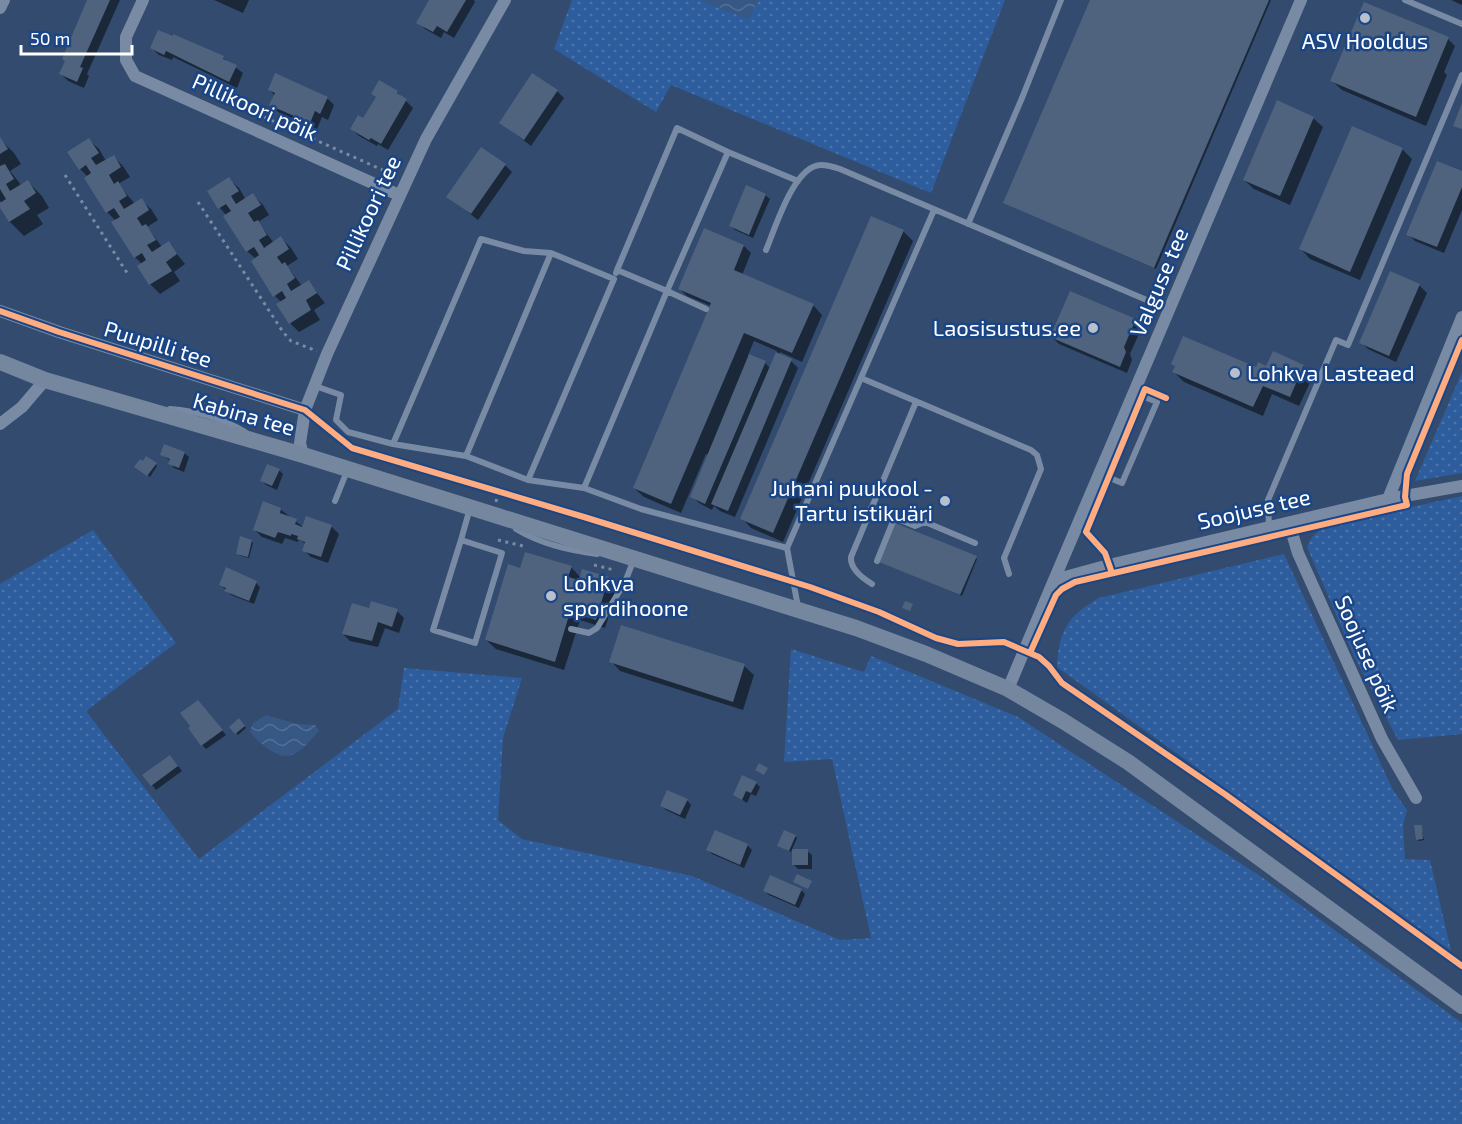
<svg xmlns="http://www.w3.org/2000/svg" width="1462" height="1124" font-family="'Exo 2',sans-serif">
	<style>
		.grass { fill: url(#grass-dots) }
		.water { fill: url(#water-waves) }
		.shadow { fill: #0007; fill-rule: evenodd }
		.building { fill: #4f637f }
		.lines { fill: none; stroke-linecap: round; stroke-linejoin: round }
		.path { stroke: #798ba4; stroke-width: 3; stroke-dasharray: 3 4.5; stroke-linecap: butt }
		.lane { stroke: #798ba4; stroke-width: 6 }
		.street { stroke: #798ba4; stroke-width: 12 }
		.secondary { stroke: #75869f; stroke-width: 16 }
		.cycleway-casing { stroke: #1a4687; stroke-width: 10 }
		.cycleway { stroke: #ffac80; stroke-width: 6 }
		.poi-dot { fill: #b7c0cc; stroke: #1a4687; stroke-width: 2 }
		.labels { text-anchor: middle; stroke-width: 5; stroke-linejoin: round; paint-order: stroke }
		.poi-label { font-size: 22px; fill: #fff; stroke: #1a4687; text-anchor: end }
		.street-label { font-size: 22px; fill: #fff; stroke: #1a4687 }
	</style>
	<defs>
		<pattern id="grass-dots" width="8" height="8" patternUnits="userSpaceOnUse" patternTransform="scale(1.5)"><rect width="8" height="8" fill="#2e5d9e"/><path d="M2 2h.1M6 6h.1" fill="none" stroke="#4d75ad" stroke-width="1.8" stroke-linecap="round"/></pattern>
		<pattern id="water-waves" width="16" height="10" patternUnits="userSpaceOnUse" patternTransform="scale(1.5)"><rect width="16" height="10" fill="#375785"/><path d="M0 5q4-4 8 0t8 0" fill="none" stroke="#557097"/></pattern>
	</defs>
	<rect width="100%" height="100%" fill="#324b6e"/>
	<path class="grass" d="M572,0H700L748,19L759,0H1005L931,193L671,85L656,112L554,49Z
		M1462,372V473L1415,481Z
		M1462,496V734L1398,740L1354,656L1307,547L1312,537L1324,526Z
		M93,530L176,643L86,711L199,859L398,709L404,668L522,678L503,738L498,820L522,839L692,876L840,940L871,938L832,759L784,762L791,649L864,672L871,656L1018,717L1266,880L1462,1023V1124H0V584Z
		M1284,554L1393,790L1407,810L1403,825L1405,859L1430,860L1451,951L1057,667C1059,631 1067,616 1099,598Z"/>
	<path class="water" d="M700,0H759L748,19Z
		M266,715L297,724L315,725L319,731C303,748 291,767 267,748C260,742 254,739 250,731L253,723Z"/>
	<path class="shadow" d="M89,0H120L87,74L89,76L84,88L68,81L61,74Z
		M214,0H249L243,13Z
		M431,0H474L475,2L454,38L444,32L441,38L425,29L418,22Z
		M1092,0H1271L1156,269L1005,203Z
		M1451,0H1462V5Z
		M1365,3L1448,39L1455,46L1444,72L1447,75L1426,126L1342,90L1332,81Z
		M152,48L223,58L243,73L237,88L173,57L172,60L159,55Z
		M270,90L327,98L334,105L328,120L322,117L317,129L278,112L271,105L275,96Z
		M557,91L564,98L531,146L501,123Z
		M397,92L413,108L388,150L378,144L377,146L359,136L352,129L364,120L377,98L373,94Z
		M1313,118L1323,127L1290,205L1254,189L1244,180Z
		M0,139L14,153L21,164L10,171L22,186L28,182L42,196L49,208L37,215L43,224L24,236L10,222L0,206L3,203L0,201Z
		M89,140L99,149L106,161L113,156L123,166L130,177L118,184L135,204L141,200L151,209L158,220L147,227L162,247L168,243L185,264L174,272L180,281L160,294L150,284L139,266L142,264L135,257L116,221L107,212L88,177L80,169Z
		M1402,149L1412,159L1360,280L1310,259L1301,249Z
		M505,165L512,172L478,220L448,197Z
		M1462,173V210L1444,253L1415,241L1408,234Z
		M229,179L239,188L246,200L253,195L263,205L269,215L258,222L274,243L281,238L291,248L298,259L287,266L302,286L308,282L325,303L314,310L320,320L299,332L290,323L282,303L275,296L256,259L247,251L227,216L220,208Z
		M765,195L770,199L753,238L735,230L731,226Z
		M705,230L744,246L751,253L742,275L813,305L822,315L802,362L780,352L779,355L791,361L798,368L735,517L720,511L714,506L712,510L699,503L692,496L709,455L706,454L681,513L644,497L634,488L711,306L687,296L680,289ZM754,341L777,351L770,368L765,363L748,355Z
		M903,231L913,241L783,542L751,528L742,518Z
		M1391,273L1420,286L1427,293L1396,362L1368,349L1361,342Z
		M1135,320L1142,327L1130,354L1132,360L1127,373L1059,344L1052,337Z
		M1173,364L1256,369L1303,366L1313,376L1299,406L1272,394L1263,416L1184,382L1174,372L1176,367Z
		M184,453L189,457L184,472L174,468L170,463L171,461L162,455Z
		M156,464L157,466L150,477L138,468Z
		M279,470L283,474L277,490L266,485L262,481Z
		M280,509L303,527L307,518L332,527L339,534L328,563L311,557L304,550L306,545L302,541L298,540V542L285,538L282,544L262,537L255,530Z
		M251,541L253,543L249,558L239,555L238,553Z
		M976,558L977,559L962,596L883,563Z
		M571,567L581,578L608,579L618,588L605,628L580,620L564,670L496,649L486,640L521,570Z
		M256,583L260,587L254,604L231,595L221,585Z
		M370,610L397,611L404,618L399,633L385,628L378,647L350,641L343,634Z
		M622,626L744,666L754,675L743,710L620,671L611,661Z
		M202,706L226,735L206,749L202,745Z
		M239,720L246,728L238,735L231,727Z
		M174,761L182,771L156,790L152,785Z
		M756,783L760,787L756,796L751,794L747,803L735,795Z
		M687,800L691,805L685,819L666,810L662,806Z
		M1421,826L1424,840L1419,841L1417,839Z
		M716,832L748,846L752,850L744,868L712,854L708,850Z
		M795,836L797,838L791,852L781,847Z
		M807,851L812,855V869H798L794,865Z
		M801,890L805,894L799,908L769,895L765,891Z"/>
	<path class="building" d="M87,0H110L80,67L83,68L77,82L59,74L65,61L62,59Z
		M429,0H466L447,32L437,26L433,32L416,23Z
		M1090,0H1269L1154,268L1003,203Z
		M1364,2L1449,37L1416,117L1330,81Z
		M158,30L173,36V34L224,56L223,59L237,65L229,82L166,51L164,55L150,48Z
		M275,73L328,97L320,114L315,111L310,123L269,105L275,93L268,90Z
		M532,73L558,90L524,140L499,123Z
		M379,80L398,91L397,93L407,99L381,144L371,138L369,140L350,129L358,115L363,118L376,97L371,94Z
		M1277,100L1314,117L1280,196L1243,180Z
		M1462,103V129L1453,126Z
		M1352,126L1403,148L1350,272L1299,249Z
		M0,137L8,149L0,154Z
		M89,138L99,153L91,158L96,165L114,155L121,167L109,175L114,184L118,181L127,196L119,201L124,209L142,198L149,210L137,218L142,226L146,224L156,240L147,245L152,252L169,241L177,254L166,262L172,271L149,285L137,266L146,260L142,253L134,258L111,222L120,217L114,208L106,213L84,178L91,173L86,165L79,170L67,152Z
		M481,147L506,164L471,214L446,197Z
		M1437,161L1462,171V187L1437,247L1406,235Z
		M5,164L14,179L6,184L10,191L28,180L36,193L24,201L30,209L9,222L0,208V203L6,199L0,189V166Z
		M229,177L239,191L231,196L236,204L253,193L261,205L248,213L254,222L258,220L267,235L259,240L264,248L281,236L289,249L277,257L282,264L285,262L295,278L287,284L291,291L309,280L317,293L306,300L311,310L289,324L276,304L286,298L282,291L273,297L251,261L259,255L254,247L246,252L223,216L231,211L226,204L218,209L207,191Z
		M746,185L766,194L749,235L729,226Z
		M871,216L904,230L773,533L740,519Z
		M704,228L744,245L734,270L814,304L792,353L744,333L671,504L633,488L711,303L678,289Z
		M1390,271L1420,284L1389,356L1359,343Z
		M1070,291L1136,319L1124,347L1126,352L1120,367L1050,337Z
		M1183,336L1256,367L1258,362L1266,366L1273,351L1304,365L1290,397L1263,386L1253,407L1172,372L1175,366L1171,364Z
		M776,352L792,359L728,511L711,504Z
		M749,354L766,361L705,504L690,497Z
		M164,444L185,452L179,468L168,464L170,459L160,455Z
		M146,456L157,463L147,476L134,467L140,459L143,461Z
		M267,464L280,469L272,486L260,481Z
		M263,501L281,508L280,513L297,519L295,524L302,527L306,516L332,525L321,557L302,551L305,542L297,539L298,536L291,534V536L278,532L275,538L253,530Z
		M895,523L977,556L960,595L879,562Z
		M240,536L252,540L248,557L236,554Z
		M525,552L572,566L568,577L579,580L582,569L609,577L596,620L570,612L555,662L485,640L508,564L520,568Z
		M226,567L257,581L249,601L224,591L226,588L219,585Z
		M371,601L398,609L392,627L378,622L372,641L342,634L352,603L369,608Z
		M905,601L913,604L910,611L902,608Z
		M621,625L745,664L733,702L609,662Z
		M198,700L223,730L201,746L188,728L190,726L180,713Z
		M239,718L245,726L235,734L229,727Z
		M170,755L178,766L151,786L142,775Z
		M759,763L768,768L764,775L755,770Z
		M742,775L757,782L751,793L746,791L742,800L733,795Z
		M667,790L688,799L680,815L660,806Z
		M1414,825H1422L1423,839L1416,840Z
		M715,830L748,844L740,865L706,850Z
		M784,830L796,835L789,851L777,846Z
		M792,849H808V865H792Z
		M797,874L812,881L808,889L793,882Z
		M770,875L802,889L795,905L763,891Z"/>
	<g class="lines">
		<path class="path" d="M237,105L394,175
			M65,175L129,276
			M198,202L283,332L291,341L317,351
			M496,502L498,492
			M498,540L527,547
			M594,565L614,570"/>
		<path class="lane" d="M1405,0L1462,24
			M728,152L798,181
			M968,224L1022,98L1061,0
			M766,250C775,229 794,165 821,165C827,165 834,167 840,169L1170,310
			M617,270L677,128L728,152L667,291L706,309
			M861,378L1031,450L1037,455L1041,469L1004,558L1009,574
			M315,386L341,395L336,420L348,432L393,444L466,456L551,253L524,251L481,239L393,444
			M170,409C196,411 222,418 245,432
			M466,456L528,480L614,279L551,253
			M1100,474L1122,483L1157,402L1135,393
			M528,480L584,488L667,291L617,270L616,273
			M584,488L641,509L787,548L934,210
			M335,501L347,471
			M871,508L894,519L877,561
			M894,519H898L915,526L925,522L975,543
			M1269,527L1268,500L1336,340L1348,345L1462,75
			M516,529C541,544 568,550 597,554
			M461,540L433,630L475,643L502,553L461,540L470,508
			M787,548L798,607
			M872,584C862,578 850,569 851,557L916,402
			M571,629L589,633L597,628L625,582L634,559"/>
		<path class="street" d="M143,0L126,37V60L135,76L399,195
			M0,8L4,0
			M0,311L59,332L305,410
			M0,424L22,407L45,380
			M303,455L300,443L305,410L327,354L426,139L505,0
			M1388,499L1462,486
			M1289,523L1298,553L1382,739L1416,798
			M1054,580L1301,0
			M1008,689L1054,580L1109,565L1388,499L1462,317"/>
		<path class="secondary" d="M0,362L45,380L303,455L856,628L926,654L1008,689L1063,721L1128,762L1462,1006"/>
		<g class="cycleway-casing">
			<path id="cycleway" d="M0,311L59,332L305,410L352,448L584,517L810,587L879,612L936,638L958,644L1004,642L1039,657L1049,666L1062,683L1226,795L1462,966
				M1112,573L1105,553L1086,532L1145,389L1166,398
				M1030,653L1056,595L1062,589L1075,582L1407,505L1405,497L1407,474L1462,340"/>
		</g>
		<use href="#cycleway" class="cycleway"/>
	</g>
	<g class="poi-dot">
		<circle cx="1365" cy="18" r="6"/>
		<circle cx="1093" cy="328" r="6"/>
		<circle cx="1235" cy="373" r="6"/>
		<circle cx="945" cy="501" r="6"/>
		<circle cx="551" cy="596" r="6"/>
	</g>
	<g class="labels">
		<g class="poi-label">
			<text x="1365" y="49" text-anchor="middle">ASV Hooldus</text>
			<text x="1081" y="336">Laosisustus.ee</text>
			<text x="1247" y="381" text-anchor="start">Lohkva Lasteaed</text>
			<text x="933" y="496">Juhani puukool -<tspan x="933" dy="25">Tartu istikuäri</tspan></text>
			<text x="563" y="591" text-anchor="start">Lohkva<tspan x="563" dy="25">spordihoone</tspan></text>
		</g>
		<g class="street-label">
			<text transform="translate(255 107) rotate(24)" y="8">Pillikoori põik</text>
			<text transform="translate(368 213) rotate(-65)" y="8">Pillikoori tee</text>
			<text transform="translate(1159 282) rotate(-67)" y="8">Valguse tee</text>
			<text transform="translate(158 344) rotate(17)" y="8">Puupilli tee</text>
			<text transform="translate(244 414) rotate(16)" y="8">Kabina tee</text>
			<text transform="translate(1254 509) rotate(-13)" y="8">Soojuse tee</text>
			<text transform="translate(1367 654) rotate(66)" y="8">Soojuse põik</text>
		</g>
	</g>
	<path d="M21 45v9h111v-9" fill="none" stroke="#ffffff" stroke-width="3"/>
	<text x="30" y="45" font-size="18" fill="#ffffff" stroke="#1a4687" stroke-width="4.5" paint-order="stroke">50 m</text>
</svg>
